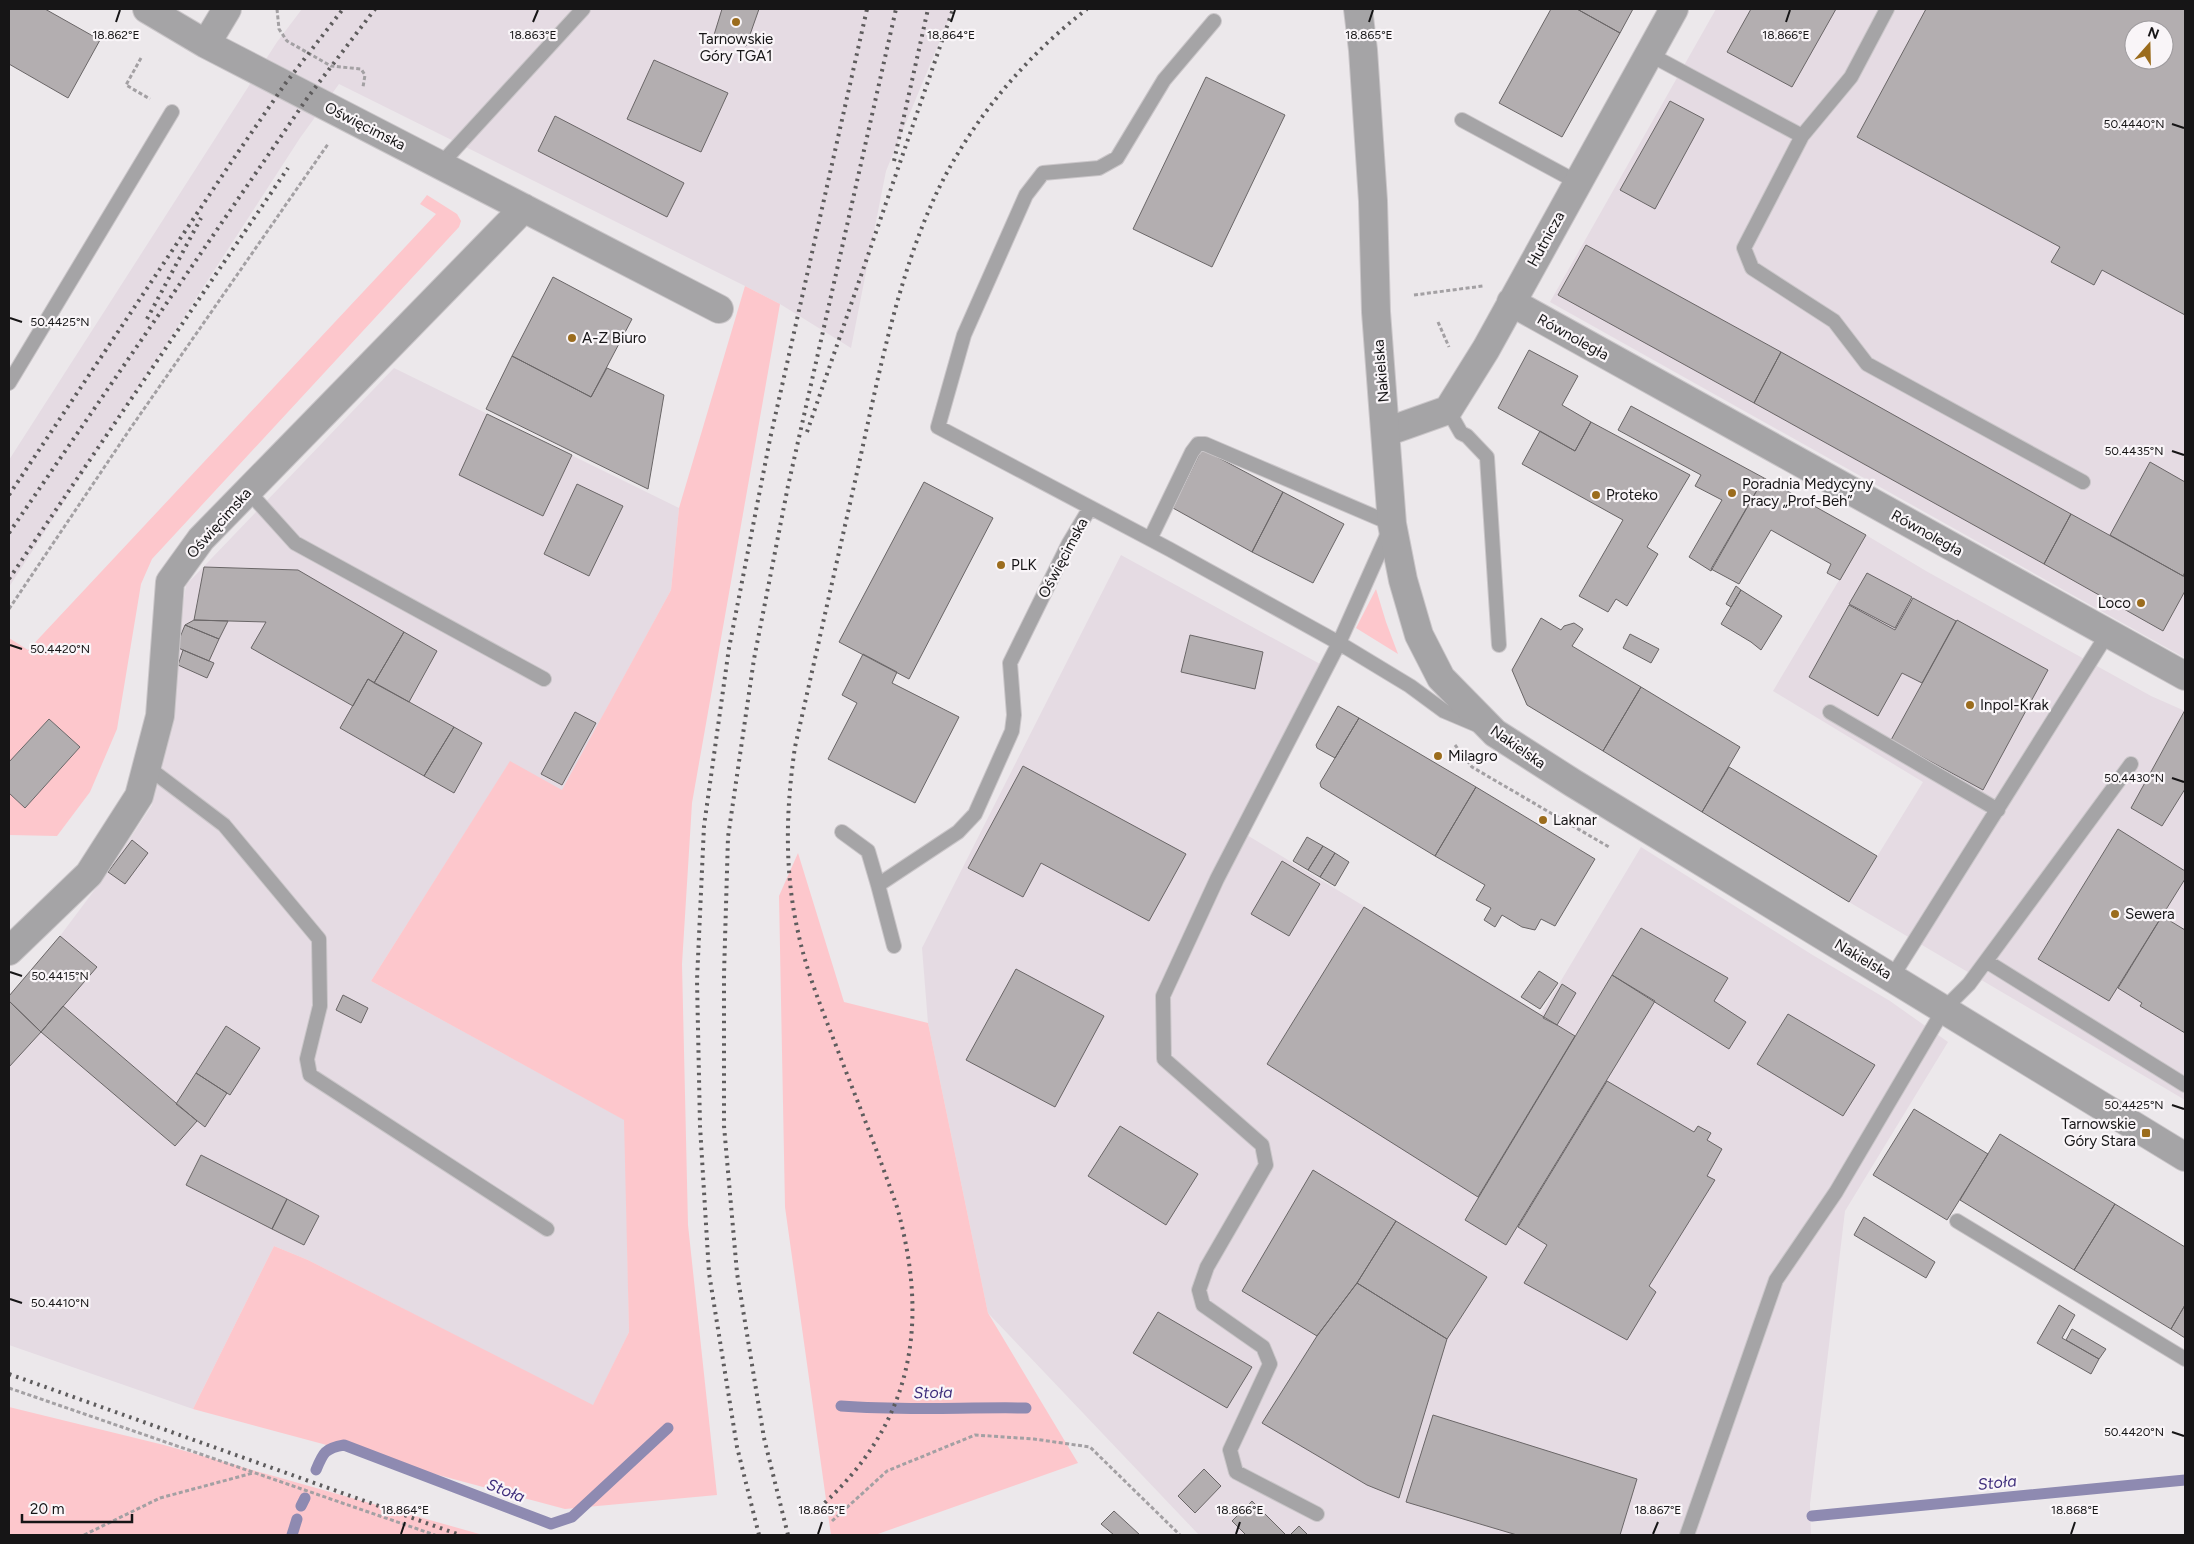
<svg xmlns="http://www.w3.org/2000/svg" width="2194" height="1544" font-family="Figtree,sans-serif">
	<style>
		.built { fill: #e5dbe3; fill-rule: evenodd }
		.green { fill: #fdc7cc }
		.lines { fill: none; stroke-linecap: round; stroke-linejoin: round }
		.stream { stroke: #8e8ab1; stroke-width: 11 }
		.building { fill: #b3aeb0; stroke: #6a6667; fill-rule: evenodd }
		.service-casing { stroke: #cac6c9; stroke-width: 16 }
		.minor-casing { stroke: #cac6c9; stroke-width: 30 }
		.tertiary-casing { stroke: #cac6c9; stroke-width: 30 }
		.path { stroke: #a3a0a3; stroke-width: 3; stroke-dasharray: 4 2.5; stroke-linecap: butt }
		.service { stroke: #a5a4a6; stroke-width: 14 }
		.minor { stroke: #a5a4a6; stroke-width: 28 }
		.tertiary { stroke: #a5a4a6; stroke-width: 28 }
		.rail { stroke: #5e5c5d; stroke-width: 4; stroke-dasharray: 2.5 5; stroke-linecap: butt }
		.ticks { fill: none; stroke: #161516; stroke-width: 2 }
		.poi-dot { fill: #9b6c1d; stroke: #f9f5f8; stroke-width: 2 }
		.labels { text-anchor: middle; stroke-width: 4.5; stroke-linejoin: round; paint-order: stroke }
		.poi-label { font-size: 15px; fill: #161516; stroke: #f9f5f8; text-anchor: start }
		.street-label { font-size: 15px; fill: #161516; stroke: #f9f5f8 }
		.water-label { font-size: 16px; font-style: italic; fill: #3f2e7c; stroke: #f9f5f8 }
		.ticks-label { font-size: 12px; text-anchor: middle; fill: #161516; stroke: #f9f5f8; stroke-width: 4.5; stroke-linejoin: round; paint-order: stroke }
	</style>
	<rect width="100%" height="100%" fill="#ece8eb"/>
	<path class="built" d="M302,9H953L886,171L851,348L780,304L745,286L339,84L300,138L9,587V460L277,42Z
		M1716,9H2185V658L1550,302ZM2134,30H2164V60H2134Z
		M394,368L679,508L671,590L562,791L510,762L371,981L625,1120L629,1332L593,1406L308,1260L274,1246L193,1409L9,1345V996L60,936L108,872L152,805L186,585Z
		M1866,535L1926,571L2151,696L2185,711V1100L1849,902L1923,782L1773,691Z
		M1121,555L1331,670L1242,832L1541,1014L1641,847L1811,954L1890,1001L1948,1042L1845,1211L1810,1504L1811,1535H1199L988,1313L928,1023L922,948Z"/>
	<path class="green" d="M427,195L457,214L461,221L459,227L152,559L141,584L117,729L90,792L57,836L9,835V793L25,808L80,747L49,719L9,762V638L28,650L436,214L420,204Z
		M745,286L780,304L692,803L682,964L688,1225L717,1495L565,1509L193,1409L274,1246L308,1260L593,1405L629,1332L624,1120L371,981L510,761L562,790L671,590L679,508Z
		M1376,589L1386,622L1398,654L1356,628Z
		M798,853L844,1002L928,1023L988,1313L1078,1463L875,1535H831L785,1207L779,896Z
		M9,1407L164,1445L483,1535H9Z"/>
	<g class="lines">
		<path class="stream" d="M841,1406C903,1411 964,1407 1026,1408
			M316,1470C323,1453 325,1448 344,1445L551,1524L572,1517L668,1428
			M301,1506L305,1498
			M1812,1516L2185,1480
			M292,1535L297,1519"/>
	</g>
	<path class="building" d="M9,9H45L100,40L68,98L9,64Z
		M722,9H759L746,46L714,35Z
		M1551,9H1577L1620,33L1562,137L1499,103Z
		M1577,9H1633L1620,33Z
		M1751,9H1836L1792,87L1727,52Z
		M1926,9H2185V315L2102,270L2094,285L2051,262L2060,247L1857,137ZM2134,30H2164V60H2134Z
		M654,60L728,93L701,152L627,119Z
		M1206,77L1285,115L1212,267L1133,229Z
		M1670,101L1704,119L1655,209L1620,190Z
		M555,116L684,183L667,217L538,151Z
		M1586,245L1781,352L1754,403L1558,295Z
		M553,277L632,319L591,397L512,356Z
		M1529,350L1578,376L1562,405L1591,422L1575,451L1498,408Z
		M1781,352L2071,514L2044,564L1754,403Z
		M512,356L591,397L607,368L664,395L648,489L486,409Z
		M1631,406L1764,478L1711,571L1689,557L1722,500L1695,486L1701,475L1618,430Z
		M487,414L572,455L543,516L459,475Z
		M1591,422L1690,475L1647,547L1658,554L1627,606L1616,599L1608,612L1579,596L1623,520L1522,464L1540,431L1575,451Z
		M1202,449L1283,492L1252,552L1173,508Z
		M2150,462L2185,482V572L2183,576L2110,535Z
		M1764,478L1866,535L1840,580L1827,573L1831,564L1771,530L1739,584L1711,569Z
		M924,482L993,518L909,679L839,642Z
		M577,484L623,506L589,576L544,554Z
		M1283,492L1344,524L1313,583L1252,552Z
		M2071,514L2185,577V591L2163,631L2044,564Z
		M204,567L298,570L404,632L374,683L368,679L353,706L251,648L266,622L194,620Z
		M1867,573L1912,597L1895,628L1849,604Z
		M1736,586L1741,590L1731,607L1726,604Z
		M1741,590L1782,616L1761,650L1751,642L1721,624Z
		M1913,598L1956,621L1922,683L1902,673L1878,716L1809,677L1849,605L1895,630Z
		M1541,618L1561,630L1564,626L1574,623L1583,629L1572,646L1641,687L1603,751L1527,705L1512,670Z
		M194,620L228,621L219,639L185,625Z
		M1957,620L2048,670L1983,790L1891,740Z
		M185,625L219,639L209,661L176,647Z
		M404,632L437,651L409,702L374,683Z
		M1630,634L1659,649L1651,663L1623,648Z
		M1190,635L1263,652L1255,689L1181,672Z
		M183,650L214,663L207,678L178,665Z
		M863,654L897,672L892,683L959,717L915,803L828,759L857,703L842,695Z
		M368,679L454,727L424,776L340,728Z
		M1641,687L1740,747L1702,812L1603,751Z
		M1338,706L1359,718L1335,758L1317,748L1316,745Z
		M2185,710V789L2162,826L2131,808Z
		M575,712L596,723L562,785L541,774Z
		M1359,718L1476,787L1435,856L1321,787L1320,783Z
		M49,719L80,747L25,808L9,793V762Z
		M454,727L482,743L454,793L424,776Z
		M1023,766L1186,854L1149,921L1041,863L1023,897L968,868Z
		M1729,767L1877,856L1849,902L1702,812Z
		M1476,787L1595,859L1555,926L1541,919L1535,930L1522,927L1502,915L1495,927L1484,920L1491,908L1476,900L1485,885L1435,856Z
		M2118,829L2185,871V879L2109,1001L2038,959Z
		M1307,837L1323,846L1308,870L1293,861Z
		M132,840L148,853L125,884L108,872Z
		M1323,846L1335,853L1320,877L1308,870Z
		M1335,853L1349,862L1335,886L1320,877Z
		M1282,861L1320,884L1289,936L1251,914Z
		M1364,907L1575,1036L1478,1197L1267,1064Z
		M2162,916L2185,930V1033L2140,1006L2142,1003L2118,988Z
		M1641,928L1728,978L1714,1001L1746,1022L1729,1049L1612,975Z
		M60,936L97,967L41,1032L9,1001V996Z
		M1016,969L1104,1016L1055,1107L966,1060Z
		M1539,971L1558,983L1540,1009L1521,997Z
		M1612,975L1655,1001L1506,1245L1465,1220Z
		M1562,984L1576,993L1557,1025L1543,1018Z
		M343,995L368,1008L361,1023L336,1010Z
		M9,1001L41,1032L9,1067Z
		M63,1006L197,1121L175,1146L41,1032Z
		M1788,1014L1875,1065L1843,1116L1757,1064Z
		M226,1026L260,1048L230,1095L196,1073Z
		M196,1073L227,1093L205,1127L176,1104Z
		M1607,1081L1694,1132L1698,1126L1711,1133L1707,1140L1722,1149L1707,1176L1715,1180L1649,1286L1656,1292L1627,1340L1524,1283L1547,1245L1518,1227Z
		M1914,1109L1988,1154L1947,1220L1873,1175Z
		M1120,1126L1198,1174L1166,1225L1088,1176Z
		M2000,1134L2115,1204L2074,1270L1960,1200Z
		M201,1155L287,1199L272,1229L186,1185Z
		M1313,1170L1396,1221L1357,1283L1317,1336L1242,1291Z
		M287,1199L319,1216L304,1245L272,1229Z
		M2115,1204L2185,1247V1305L2171,1329L2074,1270Z
		M1864,1217L1935,1262L1926,1278L1854,1235Z
		M1396,1221L1487,1277L1447,1339L1357,1283Z
		M1357,1283L1447,1339L1399,1498L1367,1485L1262,1423L1317,1336Z
		M2059,1305L2075,1315L2062,1338L2099,1359L2091,1374L2037,1343Z
		M2185,1305V1338L2171,1329Z
		M1158,1312L1252,1367L1227,1408L1133,1353Z
		M2072,1329L2106,1349L2099,1359L2066,1340Z
		M1433,1415L1637,1479L1620,1535H1517L1406,1502Z
		M1204,1469L1221,1486L1195,1513L1178,1496Z
		M1252,1501L1286,1535H1246L1232,1521Z
		M1114,1511L1140,1535H1114L1101,1524Z
		M1299,1526L1308,1535H1290Z"/>
	<g class="lines">
		<g class="service-casing">
			<path id="service" d="M1214,21L1164,80L1117,158L1099,168L1043,173L1026,195L964,335L938,427L1169,549L1339,643L1410,686L1444,711L1477,725
				M1649,54L1802,136L1851,77L1887,9
				M1462,120L1577,182
				M1802,136L1744,248L1752,268L1834,321L1867,364L2083,482
				M440,165L583,9
				M9,383L172,112
				M1448,410L1461,433L1467,436L1487,457L1499,645
				M248,491L295,543L544,679
				M1150,539L1192,452L1198,444H1205L1392,524L1339,643L1217,879L1163,996L1164,1059L1262,1145L1266,1165L1207,1267L1199,1290L1203,1305L1263,1347L1270,1364L1230,1450L1236,1472L1317,1514
				M1830,712L1998,810
				M146,766L224,825L319,939L320,1006L307,1059L310,1075L547,1229
				M842,832L868,851L878,885
				M894,946L878,885L958,832L975,814L1012,731L1014,715L1010,663L1069,543L1090,508
				M1986,961L2185,1085
				M1892,977L2108,633
				M1957,1221L2185,1359
				M1687,1535L1776,1280L1836,1192L1944,1009L1969,984L2131,764"/>
		</g>
		<g class="minor-casing">
			<path id="minor" d="M147,9L206,44L719,309
				M206,44L227,9
				M1511,302L2185,676
				M1386,432L1448,410L1486,349L1674,9
				M9,951L89,874L139,796L160,716L170,582L201,539L524,208"/>
		</g>
		<g class="tertiary-casing">
			<path id="tertiary" d="M1358,9L1363,50L1373,201L1376,312L1392,524L1403,580L1419,635L1441,678L1495,733L1573,783L2185,1157"/>
		</g>
		<path class="path" d="M277,9L279,29L287,41L331,66L361,69L365,75L363,87
			M141,58L126,85L150,99
			M1414,295L1483,286
			M1438,322L1449,347
			M9,609L130,429L328,144
			M1455,745L1472,767L1609,847
			M9,1388L435,1535
			M832,1521L887,1471L975,1435L1034,1439L1090,1447L1180,1535
			M84,1535L160,1498L253,1473"/>
		<use href="#service" class="service"/>
		<use href="#minor" class="minor"/>
		<use href="#tertiary" class="tertiary"/>
		<path class="rail" d="M894,161L928,9
			M147,319L201,218
			M807,432L953,9
			M9,495L232,161L285,84L343,9
			M9,533L308,97L375,9
			M9,579L288,168
			M9,1374L460,1535
			M819,1508C913,1424 930,1325 897,1207C878,1152 856,1098 835,1043C821,1007 806,970 798,932C784,870 786,808 795,747C816,654 837,561 858,468C878,378 898,274 938,190C972,120 1025,57 1087,9
			M759,1535L737,1447L709,1273L700,1126L697,980L704,826L729,648L770,439L867,9
			M788,1535L764,1438L737,1273L724,1126V974L728,837L754,659L788,486L896,9"/>
	</g>
	<path class="ticks" d="M116,22L120,10M533,22L538,10M951,22L955,10M1369,22L1373,10M1786,22L1790,10M2172,124L2184,128M10,318L22,322M2172,451L2184,455M10,645L22,649M2172,778L2184,782M10,972L22,976M2172,1105L2184,1109M10,1299L22,1303M2172,1432L2184,1436M401,1534L405,1522M818,1534L822,1522M1236,1534L1240,1522M1653,1534L1658,1522M2071,1534L2075,1522"/>
	<g class="poi-dot">
		<circle cx="736" cy="22" r="5"/>
		<circle cx="572" cy="338" r="5"/>
		<circle cx="1732" cy="493" r="5"/>
		<circle cx="1596" cy="495" r="5"/>
		<circle cx="1001" cy="565" r="5"/>
		<circle cx="2141" cy="603" r="5"/>
		<circle cx="1970" cy="705" r="5"/>
		<circle cx="1438" cy="756" r="5"/>
		<circle cx="1543" cy="820" r="5"/>
		<circle cx="2115" cy="914" r="5"/>
		<rect x="2141" y="1128" width="10" height="10" rx="2.5"/>
	</g>
	<g class="labels">
		<g class="poi-label">
			<text x="736" y="44" text-anchor="middle">Tarnowskie<tspan x="736" dy="17">Góry TGA1</tspan></text>
			<text x="582" y="343">A-Z Biuro</text>
			<text x="1742" y="489">Poradnia Medycyny<tspan x="1742" dy="17">Pracy „Prof-Beh”</tspan></text>
			<text x="1606" y="500">Proteko</text>
			<text x="1011" y="570">PLK</text>
			<text x="2131" y="608" text-anchor="end">Loco</text>
			<text x="1980" y="710">Inpol-Krak</text>
			<text x="1448" y="761">Milagro</text>
			<text x="1553" y="825">Laknar</text>
			<text x="2125" y="919">Sewera</text>
			<text x="2136" y="1129" text-anchor="end">Tarnowskie<tspan x="2136" dy="17">Góry Stara</tspan></text>
		</g>
		<g class="street-label">
			<text transform="translate(365 126) rotate(27)" y="5">Oświęcimska</text>
			<text transform="translate(1546 239) rotate(-61)" y="5">Hutnicza</text>
			<text transform="translate(1573 337) rotate(29)" y="5">Równoległa</text>
			<text transform="translate(1381 371) rotate(-95)" y="5">Nakielska</text>
			<text transform="translate(219 523) rotate(-48)" y="5">Oświęcimska</text>
			<text transform="translate(1927 533) rotate(29)" y="5">Równoległa</text>
			<text transform="translate(1063 558) rotate(-62)" y="5">Oświęcimska</text>
			<text transform="translate(1518 747) rotate(35)" y="5">Nakielska</text>
			<text transform="translate(1863 959) rotate(31)" y="5">Nakielska</text>
		</g>
		<g class="water-label">
			<text transform="translate(933 1392) rotate(-1)" y="6">Stoła</text>
			<text transform="translate(1997 1482) rotate(-6)" y="6">Stoła</text>
			<text transform="translate(506 1490) rotate(21)" y="6">Stoła</text>
		</g>
	</g>
	<g class="ticks-label">
		<text x="116" y="39">18.862°E</text>
		<text x="951" y="39">18.864°E</text>
		<text x="1369" y="39">18.865°E</text>
		<text x="1786" y="39">18.866°E</text>
		<text x="533" y="39">18.863°E</text>
		<text x="2134" y="128">50.4440°N</text>
		<text x="60" y="326">50.4425°N</text>
		<text x="2134" y="455">50.4435°N</text>
		<text x="60" y="653">50.4420°N</text>
		<text x="2134" y="782">50.4430°N</text>
		<text x="60" y="980">50.4415°N</text>
		<text x="2134" y="1109">50.4425°N</text>
		<text x="60" y="1307">50.4410°N</text>
		<text x="2134" y="1436">50.4420°N</text>
		<text x="405" y="1514">18.864°E</text>
		<text x="822" y="1514">18.865°E</text>
		<text x="1240" y="1514">18.866°E</text>
		<text x="1658" y="1514">18.867°E</text>
		<text x="2075" y="1514">18.868°E</text>
	</g>
	<rect width="2194" height="1544" fill="none" stroke="#161516" stroke-width="20"/>
	<g transform="translate(2149 45) rotate(20)"><circle r="24" fill="#f9f5f8" stroke="#9e9b9e"/>
	<path d="M0-4L9 19L0 12L-9 19Z" fill="#9b6c1d"/>
	<text y="-8" font-size="14" font-weight="bold" text-anchor="middle" fill="#161516">N</text>
	</g>
	<path d="M22 1514v8h110v-8" fill="none" stroke="#161516" stroke-width="2.5"/>
	<text x="30" y="1514" font-size="15" fill="#161516" stroke="#f9f5f8" stroke-width="4" paint-order="stroke">20 m</text>
</svg>
